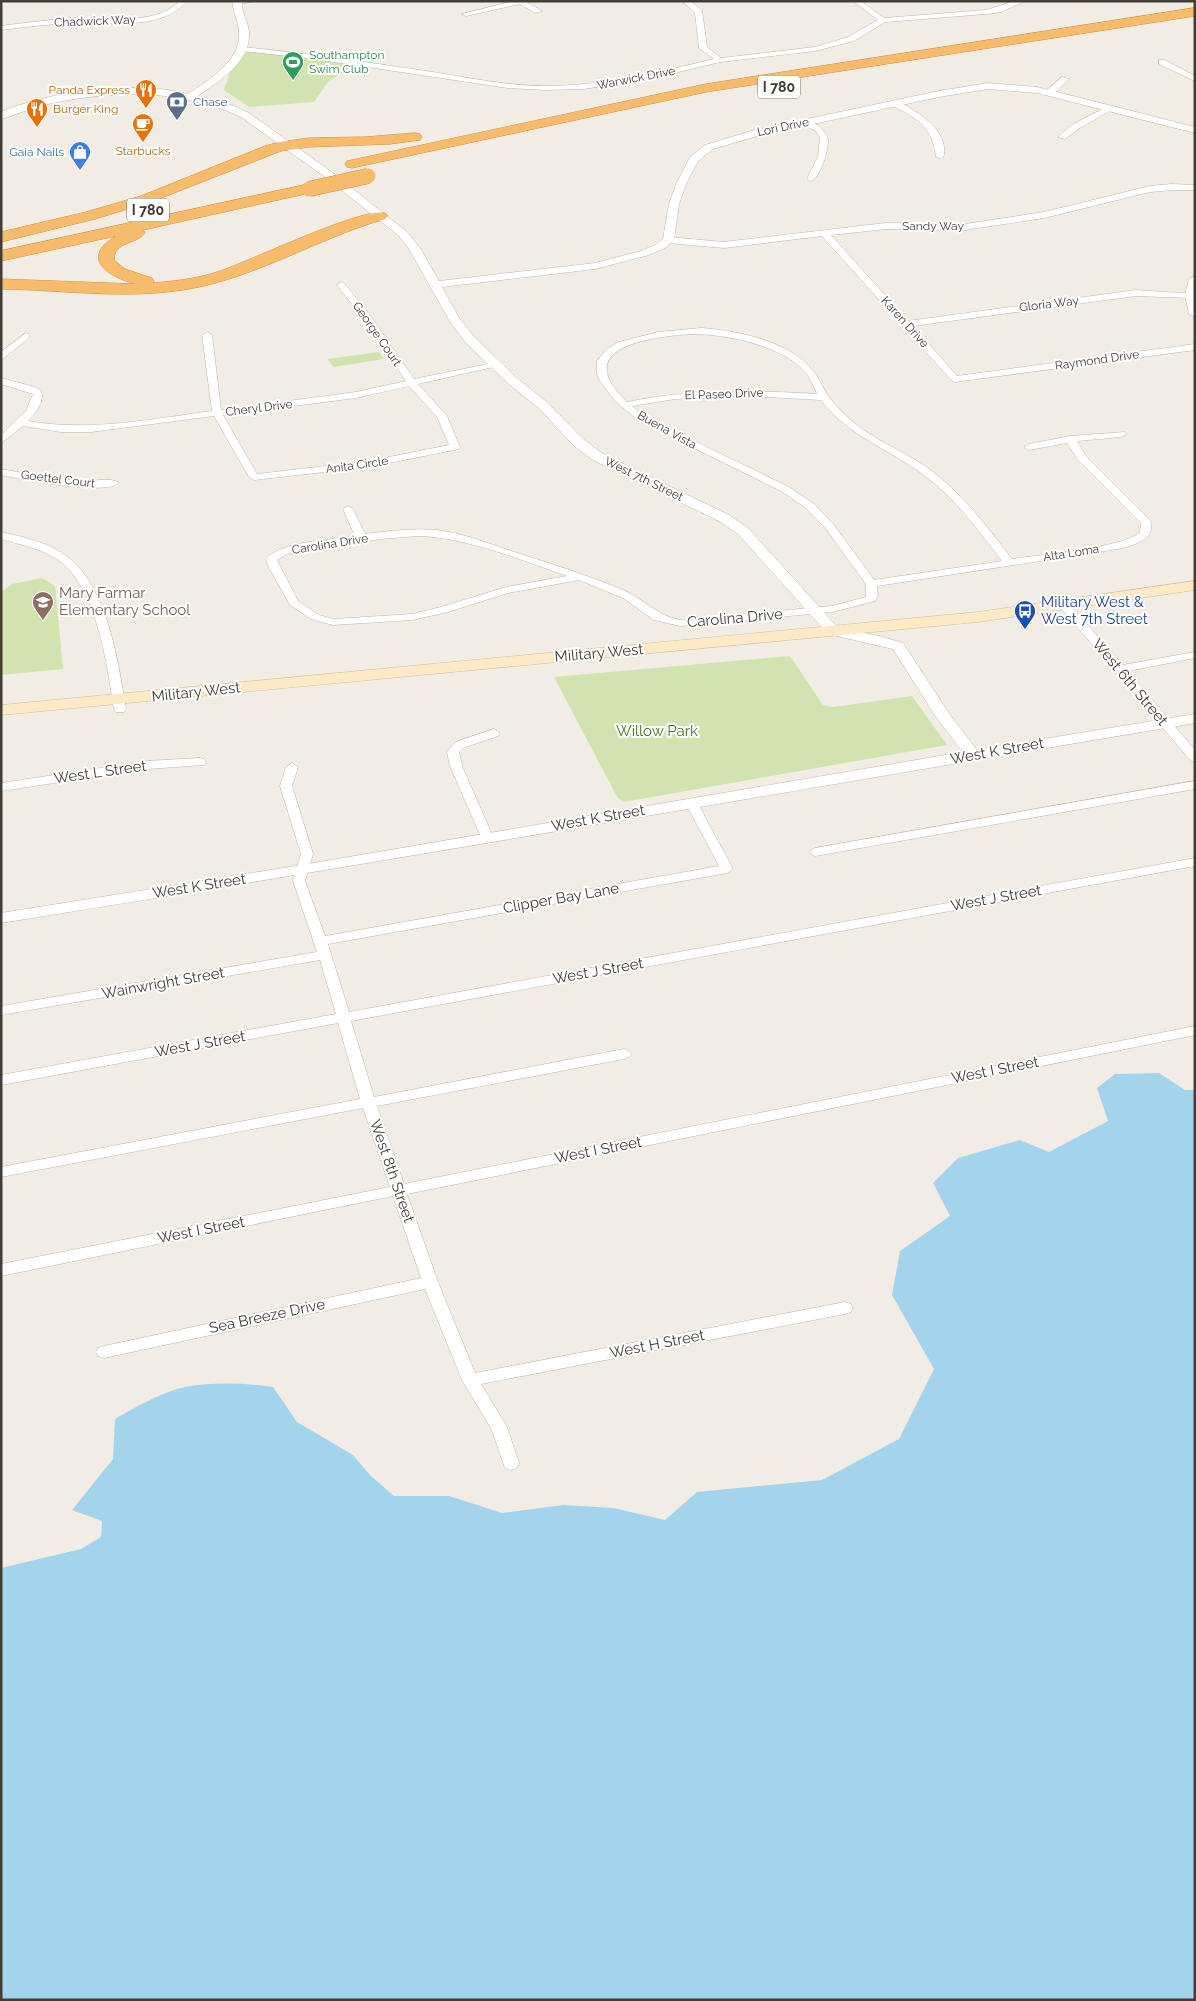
<svg xmlns="http://www.w3.org/2000/svg" width="1196" height="2001" font-family="Raleway,sans-serif">
	<style>
		.green { fill: #d1e4af }
		.water { fill: #a4d4ec }
		.lines { fill: none; stroke-linecap: round; stroke-linejoin: round }
		.minor-casing { stroke: #bfb6ab; stroke-width: 1 }
		.tertiary-casing { stroke: #bfb6ab; stroke-width: 1 }
		.secondary-casing { stroke: #cfbc97; stroke-width: 1 }
		.motorway-casing { stroke: #d4903c; stroke-width: 1 }
		.minor { fill: #fff; fill-rule: evenodd }
		.tertiary { fill: #fff; fill-rule: evenodd }
		.secondary { fill: #fbeac5; fill-rule: evenodd }
		.motorway { fill: #f6bc6b; fill-rule: evenodd }
		.motorway-bridge-casing { stroke: #d4903c; stroke-width: 16; stroke-linecap: butt }
		.motorway-bridge { stroke: #f6bc6b; stroke-width: 15 }
		.labels { text-anchor: middle; stroke-width: 4; stroke-linejoin: round; paint-order: stroke }
		.far-street-label { font-size: 12px; fill: #433d35; stroke: #fff }
		.far-leisure-label { font-size: 12px; fill: #27864d; stroke: #fff; text-anchor: start }
		.far-food-label { font-size: 12px; fill: #c56008; stroke: #fff; text-anchor: end }
		.far-service-label { font-size: 12px; fill: #4e5e75; stroke: #fff; text-anchor: start }
		.far-shop-label { font-size: 12px; fill: #366cbe; stroke: #fff; text-anchor: end }
		.shield { fill: #fff; stroke: #7b7772; stroke-width: 1 }
		.shield-label { font-size: 14px; font-weight: bold; fill: #433d35 }
		.education-label { font-size: 15px; fill: #785e54; stroke: #fff; text-anchor: start }
		.transit-label { font-size: 15px; fill: #164399; stroke: #fff; text-anchor: start }
		.street-label { font-size: 15px; fill: #433d35; stroke: #fff }
		.park-label { font-size: 15px; fill: #4c722c; stroke: #fff }
	</style>
	<rect width="100%" height="100%" fill="#f1ede5"/>
	<path class="green" d="M247,52L285,55L353,65L328,82L314,102L249,107L224,90L230,72Z
		M379,352L384,359L334,367L327,359Z
		M42,578L55,586L63,669L1,675V592L12,584Z
		M790,656L823,705L833,707L912,696L947,745L624,802L618,798L613,789L554,677Z"/>
	<path class="water" d="M1159,1073L1185,1090H1195V2000H1V1568L81,1549L101,1537L102,1521L72,1510L113,1459L115,1419C134,1408 164,1391 185,1387C214,1382 244,1383 273,1387L297,1422L353,1455L370,1475L394,1496H449L502,1513L563,1505L614,1508L665,1520L697,1492L822,1480L899,1439L934,1369L892,1295L900,1251L950,1216L933,1183L958,1158L1020,1140L1049,1152L1108,1121L1097,1088L1115,1074Z"/>
	<g class="lines">
		<g class="minor-casing">
			<path id="minor" d="M180,1H187C160,32 111,21 74,23C50,24 25,27 1,30V26C24,23 48,20 71,18C106,16 152,28 180,1Z
				M256,1L238,4L234,2L235,1Z
				M514,1H525L542,11L535,13L520,4L466,16L462,14Z
				M682,1H690L702,10L707,47L721,58L815,47L848,37L878,20L853,1H861L884,18L986,10L1015,1H1025L1001,12L986,14L885,22L854,41L815,51L720,62L645,80L583,89L545,90L508,88L307,58L242,51L238,49L242,47C304,53 365,62 426,71C466,77 506,86 546,86C603,86 659,72 714,59L699,48L695,13Z
				M1159,60H1165L1195,76V81L1159,64Z
				M1062,77L1069,79L1052,95H1046V91Z
				M892,101H898C918,113 951,130 943,159L936,157C932,125 918,120 892,105Z
				M1108,106L1115,108L1078,129L1065,139L1058,137L1072,125Z
				M802,120C813,119 824,129 828,138C829,149 821,177 811,181L807,179L818,156L820,138L816,131L802,124Z
				M1172,184L1195,185V190H1172L1150,192L1044,218L965,230L886,229L831,235L908,321L1136,290L1195,294L1194,297L1191,298L1136,296L913,326L957,376L1195,344V350L955,382L952,381L822,236L724,248L668,243L664,240L668,237L724,242L886,223L965,224L1044,212L1150,186Z
				M341,282L344,283L369,314L414,379L498,362V366L418,384L447,416L460,447L459,449L369,467L254,480L249,477L214,416L91,432H61L23,426L1,443V435L26,411L33,394L1,384V378L35,387L41,391C45,402 35,413 28,421C90,432 151,419 212,411L202,335L207,332L212,335L221,410L356,392L406,381L363,318L337,285ZM409,386L437,417L449,445L369,461L257,474L223,415L356,398Z
				M702,328C738,331 790,341 813,371C820,379 823,388 829,397C837,408 848,418 858,426C882,444 910,454 933,472C964,496 988,528 1012,559C1038,555 1124,548 1140,532L1141,523L1078,460L1067,443L1029,450L1024,447L1029,444L1070,436L1125,432L1126,434L1121,437L1077,441L1086,456L1150,520C1158,539 1132,546 1118,549L877,586L878,596L875,601L832,612L680,626L654,620L623,598L579,580L508,593L448,612L412,620L333,625L311,619L290,605L268,566L266,559C281,541 332,540 355,536L343,509L348,506L353,509L365,534C389,531 413,528 437,530C462,533 487,543 511,551C549,563 587,575 623,590C644,599 657,616 680,620L832,606L866,597V584L826,529L806,508L781,491L639,421L615,401L600,381L597,374V361L606,350L619,342L658,332ZM691,334C726,334 782,345 806,373C811,379 814,387 817,394C753,390 690,389 627,402C569,347 650,337 691,334ZM749,396L821,400C849,437 890,449 925,476C956,499 979,531 1002,561L874,580L834,525L814,504L789,487L645,417L632,406L675,399ZM418,536C465,537 521,560 567,576L506,587L441,607L412,614L333,619L319,615L298,601L277,560L287,554L300,551L381,539Z
				M26,333L29,334V338L1,360V352Z
				M1,469C29,474 57,480 86,481C95,481 112,477 119,483C105,496 22,479 1,475Z
				M1,532C23,537 51,543 69,558C108,589 118,662 126,709L124,712H116L114,709C107,665 98,593 62,563C45,549 21,545 1,539Z
				M1065,603L1069,604L1123,665L1195,652V658L1128,671L1195,750V762L1191,761L1061,608L1059,606L1061,604Z
				M494,729L500,733L498,736L463,748L459,752L462,766L493,837L487,841L481,837L450,766L447,752L455,742Z
				M200,758L204,759L206,762L204,765L147,769L1,791V783L147,761Z
				M292,763L298,767L292,786L313,854L305,881L325,936L719,866L685,802L691,798L697,802L733,869L727,873L328,944L349,1012L1195,858V866L351,1021L374,1097L624,1049L629,1051L631,1054L629,1057L624,1059L377,1106L404,1184L1195,1026V1035L407,1194L438,1282L475,1373L845,1302L851,1304L853,1308L851,1312L845,1314L481,1384L507,1427L519,1463L517,1468L511,1470L505,1468L491,1428L462,1380L425,1289L104,1358L98,1356L96,1352L98,1348L104,1346L421,1278L393,1196L1,1276V1264L390,1187L363,1108L1,1177V1167L360,1099L338,1023L1,1085V1075L336,1014L320,960L1,1015V1006L317,952L293,881L301,854L280,786L286,767Z
				M1195,781V789L815,856L809,852L815,848Z"/>
		</g>
		<g class="tertiary-casing">
			<path id="tertiary" d="M233,1H242C241,13 248,21 249,32C251,62 219,81 198,96L234,106L249,113L333,173L407,232L420,248L439,281L595,263L641,251L657,244L663,239L669,204L676,184L690,157L705,145L755,130L939,91L988,83L1037,87L1195,127V133L1037,93L988,89L939,97L757,136L713,149L698,161L686,184L679,204L674,240L665,248L649,255L595,269L442,287L460,319L474,337L518,379L548,403L583,439L603,454L729,515L748,528L838,628L879,636L903,643L950,715L977,750L1195,714V723C797,790 400,859 1,923V913L302,865L963,752L936,717L893,649L828,634L738,534L719,521L593,460L573,445L540,409L510,385L466,343L449,320L409,249L399,236L325,177L241,117C182,89 116,90 53,103C35,106 19,114 1,119V112C50,91 136,80 188,94C209,79 241,62 239,32C239,21 232,13 233,1Z
				M1195,276V317L1189,314L1185,295L1189,279Z"/>
		</g>
		<g class="secondary-casing">
			<path id="secondary" d="M1195,581V590L978,622L1,715V705L978,612Z"/>
		</g>
		<g class="motorway-casing">
			<path id="motorway" d="M1195,8V16L706,92L352,168L347,167L345,164L347,161L352,160L706,84Z
				M415,133L420,134L422,137L420,140L390,144L309,147L281,151L151,202L95,219L1,242V232L86,212L141,196L265,146L280,142L309,138L365,137Z
				M309,184L314,186L317,189L314,192L143,230L145,233C136,245 114,241 114,260L125,269L152,278L154,281L153,283C174,281 196,279 217,272C249,262 361,207 385,213L388,216L385,219C322,237 264,273 199,287C134,301 67,290 1,289V279L136,284C108,277 79,258 116,236L1,261V251Z"/>
		</g>
		<use href="#minor" class="minor"/>
		<use href="#tertiary" class="tertiary"/>
		<use href="#secondary" class="secondary"/>
		<use href="#motorway" class="motorway"/>
		<g class="motorway-bridge-casing">
			<path id="motorway-bridge" d="M309,189L368,176"/>
		</g>
		<use href="#motorway-bridge" class="motorway-bridge"/>
	</g>
	<defs>
		<g id="stadium-pin" transform="scale(1.125)"><path d="M0 17L-7.5 6A9.5 9.5 0 1 1 7.5 6Z" fill="#2e9e5b" stroke="#fff"/><path d="M0-5a6.5 5 0 1 0 0 10a6.5 5 0 1 0 0-10ZM-3.5-1.8h7v3.6h-7Z" fill="#fff"/></g>
		<g id="restaurant-pin" transform="scale(1.125)"><path d="M0 17L-7.5 6A9.5 9.5 0 1 1 7.5 6Z" fill="#e8710a" stroke="#fff"/><path d="M-5-6h1v4h1v-4h1v4h1v-4h1v5L-1.5 .5V6h-2V.5L-5-1ZM5-6V6H3V1.5H1.5Q1.5-4 5-6Z" fill="#fff"/></g>
		<g id="bank-pin" transform="scale(1.125)"><path d="M0 17L-7.5 6A9.5 9.5 0 1 1 7.5 6Z" fill="#5c6f8a" stroke="#fff"/><path d="M-6-4H6V4H-6ZM0-2.3a2.3 2.3 0 1 0 0 4.6a2.3 2.3 0 1 0 0-4.6Z" fill="#fff"/></g>
		<g id="cafe-pin" transform="scale(1.125)"><path d="M0 17L-7.5 6A9.5 9.5 0 1 1 7.5 6Z" fill="#e8710a" stroke="#fff"/><path d="M-5.5-4.5H6V0H3Q3 3.5 0 3.5H-2.5Q-5.5 3.5-5.5 0ZM3-3.2v2h1.7v-2ZM-6 4.5H4V6H-6Z" fill="#fff"/></g>
		<g id="shop-pin" transform="scale(1.125)"><path d="M0 17L-7.5 6A9.5 9.5 0 1 1 7.5 6Z" fill="#3f7fe0" stroke="#fff"/><path d="M-5-2.5h2.3a2.7 3.5 0 0 1 5.4 0H5L5.5 6h-11ZM-1.5-2.5h3a1.5 2.3 0 0 0-3 0Z" fill="#fff"/></g>
		<g id="school-pin" transform="scale(1.125)"><path d="M0 17L-7.5 6A9.5 9.5 0 1 1 7.5 6Z" fill="#8d6e63" stroke="#fff"/><path d="M0-5L7-2L0 1L-7-2ZM-4 1L0 2.5L4 1V4Q0 6-4 4Z" fill="#fff"/></g>
		<g id="bus-pin" transform="scale(1.125)"><path d="M0 17L-7.5 6A9.5 9.5 0 1 1 7.5 6Z" fill="#1a4fb4" stroke="#fff"/><path d="M-5-6H5V4H4V6H2V4H-2V6H-4V4H-5ZM-3.5-4V0h7V-4ZM-3.5 1.2v1.5H-2V1.2ZM2 1.2v1.5H3.5V1.2Z" fill="#fff"/></g>
	</defs>
	<g fill-rule="evenodd">
		<use href="#stadium-pin" x="293" y="62"/>
		<use href="#restaurant-pin" x="146" y="90"/>
		<use href="#bank-pin" x="177" y="102"/>
		<use href="#restaurant-pin" x="37" y="109"/>
		<use href="#cafe-pin" x="143" y="124"/>
		<use href="#shop-pin" x="80" y="152"/>
		<use href="#school-pin" x="43" y="602"/>
		<use href="#bus-pin" x="1025" y="611"/>
	</g>
	<g class="labels">
		<g class="far-street-label">
			<text transform="translate(95 21) rotate(-2)" y="4">Chadwick Way</text>
			<text transform="translate(636 78) rotate(-11)" y="4">Warwick Drive</text>
			<text transform="translate(783 127) rotate(-12)" y="4">Lori Drive</text>
			<text x="933" y="230">Sandy Way</text>
			<text transform="translate(1049 304) rotate(-7)" y="4">Gloria Way</text>
			<text transform="translate(905 322) rotate(48)" y="4">Karen Drive</text>
			<text transform="translate(377 334) rotate(55)" y="4">George Court</text>
			<text transform="translate(1097 360) rotate(-8)" y="4">Raymond Drive</text>
			<text transform="translate(724 394) rotate(-2)" y="4">El Paseo Drive</text>
			<text transform="translate(259 408) rotate(-7)" y="4">Cheryl Drive</text>
			<text transform="translate(667 430) rotate(29)" y="4">Buena Vista</text>
			<text transform="translate(357 465) rotate(-8)" y="4">Anita Circle</text>
			<text transform="translate(58 479) rotate(7)" y="4">Goettel Court</text>
			<text transform="translate(644 479) rotate(26)" y="4">West 7th Street</text>
			<text transform="translate(330 544) rotate(-9)" y="4">Carolina Drive</text>
			<text transform="translate(1071 553) rotate(-9)" y="4">Alta Loma</text>
		</g>
		<g class="far-leisure-label">
			<text x="309" y="59">Southampton<tspan x="309" dy="14">Swim Club</tspan></text>
		</g>
		<g class="far-food-label">
			<text x="130" y="94">Panda Express</text>
			<text x="53" y="113" text-anchor="start">Burger King</text>
			<text x="143" y="155" text-anchor="middle">Starbucks</text>
		</g>
		<g class="far-service-label">
			<text x="193" y="106">Chase</text>
		</g>
		<g class="far-shop-label">
			<text x="64" y="156">Gaia Nails</text>
		</g>
		<g class="shield">
			<rect x="758" y="75.5" width="42" height="23" rx="4"/>
			<rect x="127" y="198.5" width="42" height="23" rx="4"/>
		</g>
		<g class="shield-label">
			<text x="779" y="92">I 780</text>
			<text x="148" y="215">I 780</text>
		</g>
		<g class="education-label">
			<text x="59" y="598">Mary Farmar<tspan x="59" dy="17">Elementary School</tspan></text>
		</g>
		<g class="transit-label">
			<text x="1041" y="607">Military West &amp;<tspan x="1041" dy="17">West 7th Street</tspan></text>
		</g>
		<g class="street-label">
			<text transform="translate(735 618) rotate(-5)" y="5">Carolina Drive</text>
			<text transform="translate(599 653) rotate(-5)" y="5">Military West</text>
			<text transform="translate(1130 682) rotate(50)" y="5">West 6th Street</text>
			<text transform="translate(196 692) rotate(-6)" y="5">Military West</text>
			<text transform="translate(997 751) rotate(-10)" y="5">West K Street</text>
			<text transform="translate(100 772) rotate(-8)" y="5">West L Street</text>
			<text transform="translate(598 818) rotate(-10)" y="5">West K Street</text>
			<text transform="translate(199 886) rotate(-9)" y="5">West K Street</text>
			<text transform="translate(561 898) rotate(-10)" y="5">Clipper Bay Lane</text>
			<text transform="translate(996 898) rotate(-10)" y="5">West J Street</text>
			<text transform="translate(598 971) rotate(-10)" y="5">West J Street</text>
			<text transform="translate(163 983) rotate(-10)" y="5">Wainwright Street</text>
			<text transform="translate(200 1044) rotate(-10)" y="5">West J Street</text>
			<text transform="translate(995 1070) rotate(-11)" y="5">West I Street</text>
			<text transform="translate(598 1150) rotate(-11)" y="5">West I Street</text>
			<text transform="translate(392 1171) rotate(71)" y="5">West 8th Street</text>
			<text transform="translate(201 1230) rotate(-11)" y="5">West I Street</text>
			<text transform="translate(267 1316) rotate(-12)" y="5">Sea Breeze Drive</text>
			<text transform="translate(657 1344) rotate(-11)" y="5">West H Street</text>
		</g>
		<g class="park-label">
			<text x="657" y="736">Willow Park</text>
		</g>
	</g>
	<rect width="1196" height="2001" fill="none" stroke="#433d35" stroke-width="5"/>
</svg>
